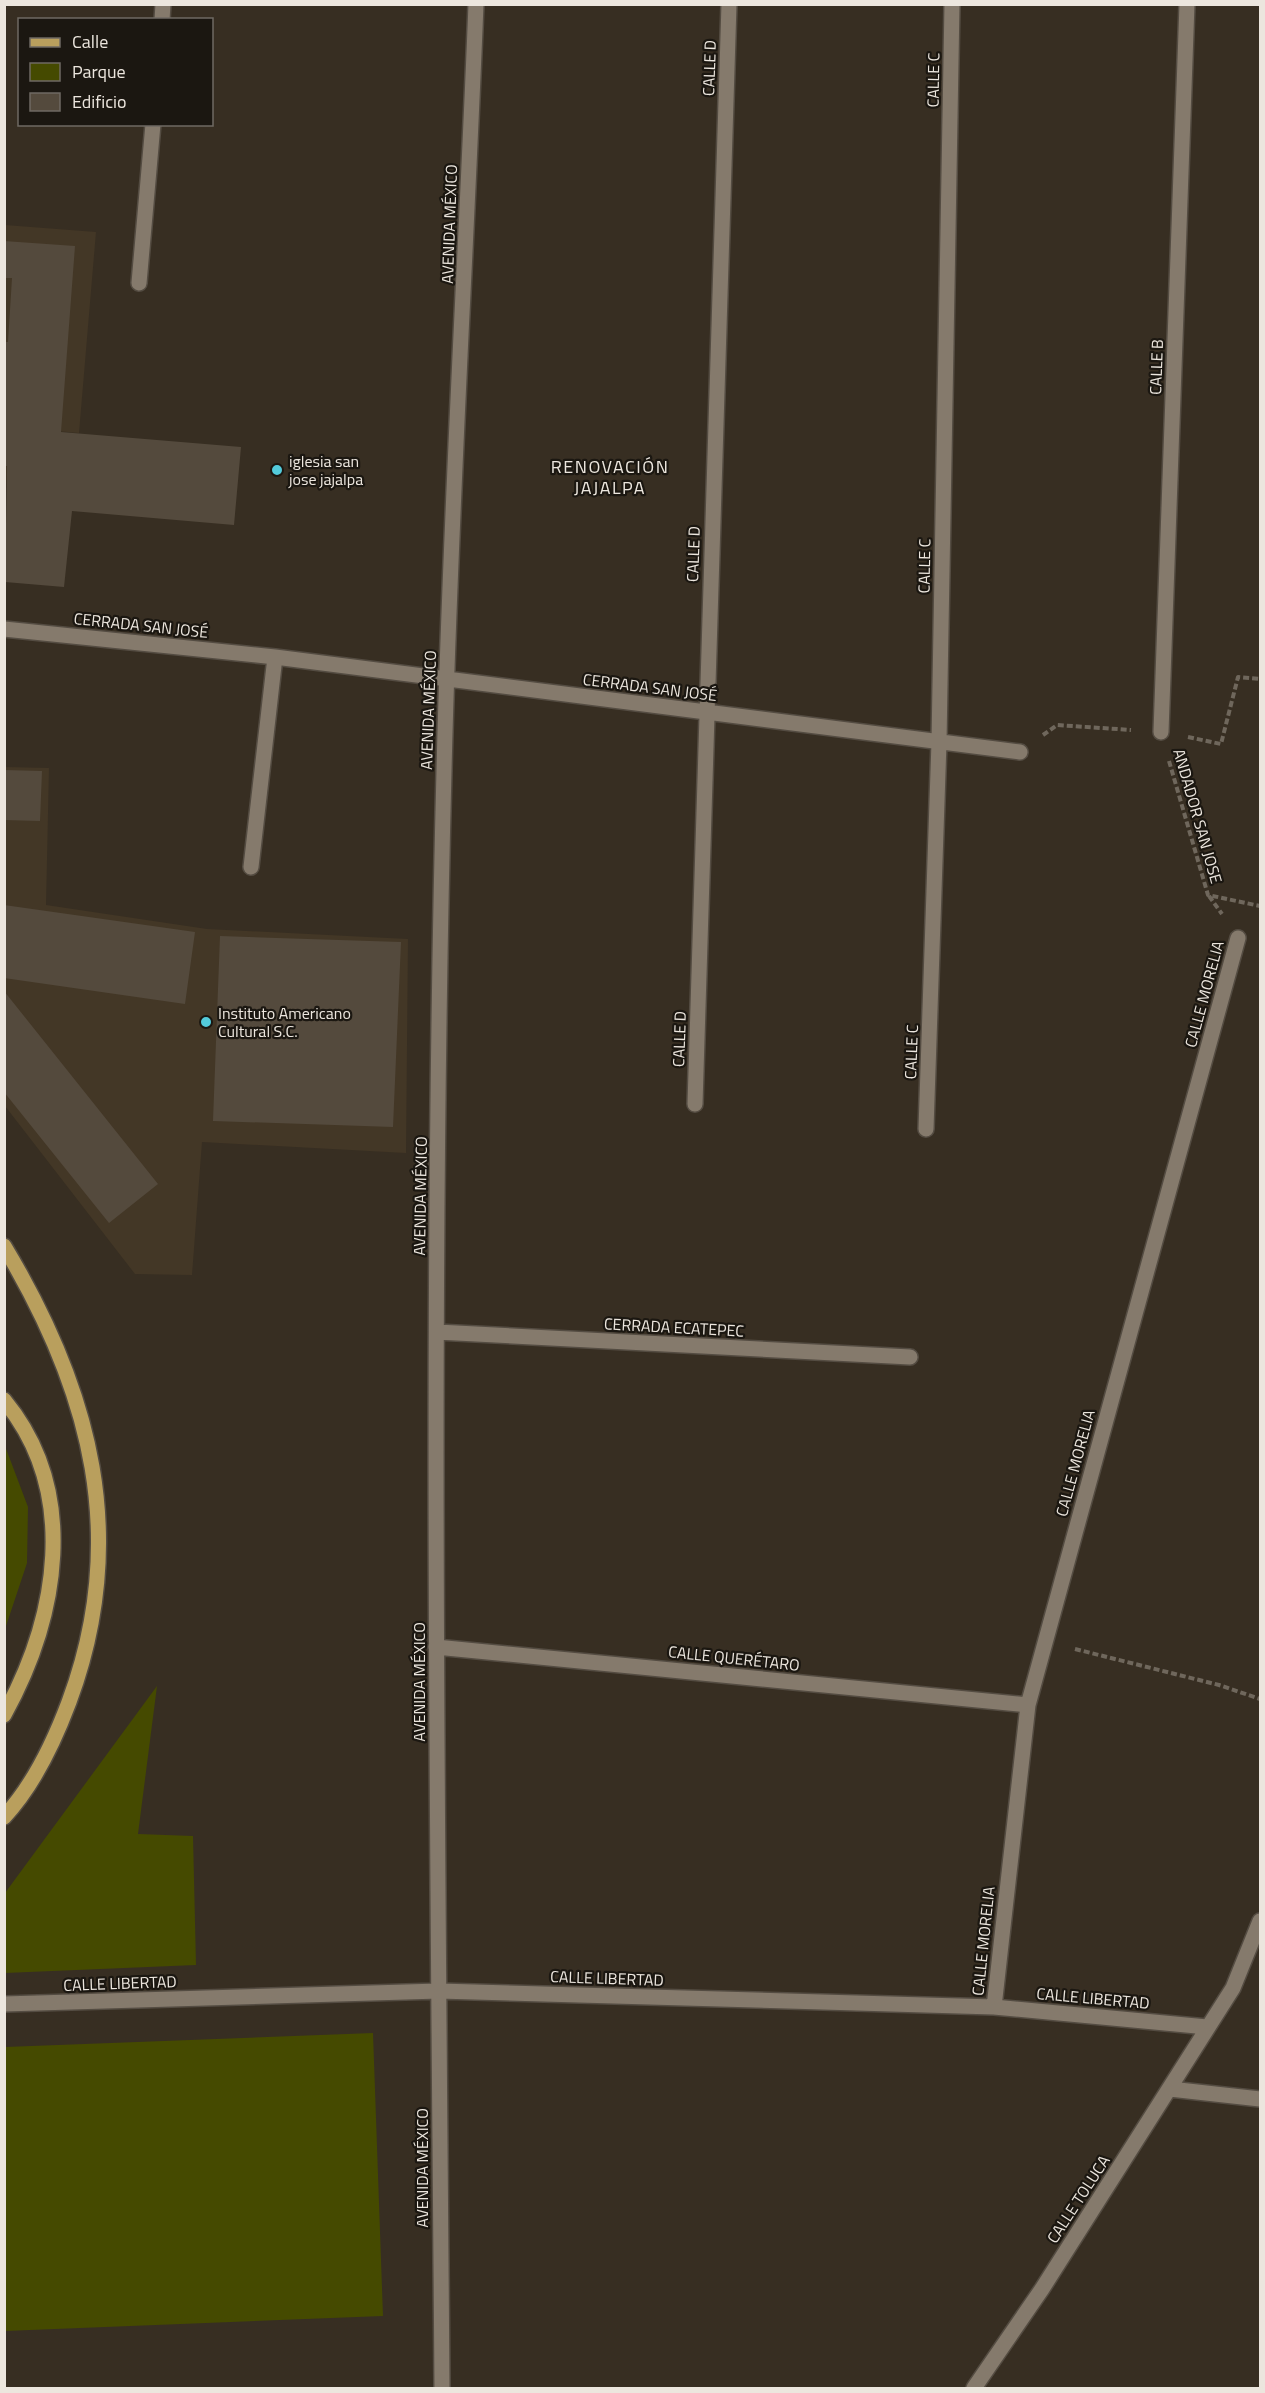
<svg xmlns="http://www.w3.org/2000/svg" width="1265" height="2393" font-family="'Titillium Web',sans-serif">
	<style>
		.built { fill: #433726 }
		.green { fill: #454a00 }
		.building { fill: #544a3d }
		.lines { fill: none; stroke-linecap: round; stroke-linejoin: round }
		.street-casing { stroke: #544c42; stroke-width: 18 }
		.primary-casing { stroke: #544c42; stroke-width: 18 }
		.path { stroke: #6f675c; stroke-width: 4; stroke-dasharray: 6 3; stroke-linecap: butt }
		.street { stroke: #857a6c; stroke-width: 15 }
		.primary { stroke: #b99f5d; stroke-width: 15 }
		.poi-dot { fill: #53cbdb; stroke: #1b1711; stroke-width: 2 }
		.labels { text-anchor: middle; stroke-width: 4.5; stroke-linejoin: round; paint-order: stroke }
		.street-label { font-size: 16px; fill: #ece6de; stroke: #1b1711 }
		.poi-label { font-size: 16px; fill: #ece6de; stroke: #1b1711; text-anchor: start }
		.neighbourhood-label { font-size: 18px; letter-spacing: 1.5px; fill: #ece6de; stroke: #1b1711 }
	</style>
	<rect width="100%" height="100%" fill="#372e22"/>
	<path class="built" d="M5,225L96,232L79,433L11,427L5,499Z
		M5,767L49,768L46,905L207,929L408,939L406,1153L202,1142L192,1275L135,1274L5,1106Z"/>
	<path class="green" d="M5,1446L28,1507L27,1563L5,1629Z
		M157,1686L138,1834L193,1836L196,1965L5,1973V1893Z
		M373,2033L383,2316L5,2331V2047Z"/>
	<path class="building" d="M4,241L75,246L61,432L241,447L234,525L72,511L64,587L5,582L7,466H4V342H8L12,278H4Z
		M4,770L42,771L40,821L4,820Z
		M4,905L195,932L185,1004L4,978Z
		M220,936L401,942L393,1127L213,1121Z
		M4,991L158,1184L109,1223L4,1092Z"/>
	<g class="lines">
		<g class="street-casing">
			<path id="street" d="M162,20L163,4
				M139,283L153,124
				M4,629L275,657L1020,752
				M1161,732L1187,4
				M251,867L275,657
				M695,1104L729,4
				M926,1129L939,742L952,4
				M437,1332L910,1357
				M436,1647L1028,1705
				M4,2004L439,1991L994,2007L1207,2027
				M994,2007L1028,1705L1238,938
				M1170,2089L1260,2099
				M442,2388C438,1849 430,1310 444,771C450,515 466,260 476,4
				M974,2388L1042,2289L1233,1988L1260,1921"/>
		</g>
		<g class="primary-casing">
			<path id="primary" d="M4,1246C91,1391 130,1538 69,1702C54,1742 34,1785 4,1817
				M4,1400C80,1492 58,1617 4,1715"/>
		</g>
		<path class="path" d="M1043,735L1057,725L1131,730
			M1188,737L1221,744L1238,677L1260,679
			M1169,761L1208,895L1260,906
			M1209,896L1222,914
			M1075,1649L1219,1685L1260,1699"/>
		<use href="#street" class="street"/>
		<use href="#primary" class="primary"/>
	</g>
	<g class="poi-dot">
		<circle cx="277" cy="470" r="6"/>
		<circle cx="206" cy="1022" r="6"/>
	</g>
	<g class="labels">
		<g class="street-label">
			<text transform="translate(709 68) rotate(-88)" y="6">CALLE D</text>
			<text transform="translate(933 80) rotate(-89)" y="6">CALLE C</text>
			<text transform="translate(449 224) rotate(-88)" y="6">AVENIDA MÉXICO</text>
			<text transform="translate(1156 367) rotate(-88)" y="6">CALLE B</text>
			<text transform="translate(693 554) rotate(-88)" y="6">CALLE D</text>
			<text transform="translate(924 566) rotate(-89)" y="6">CALLE C</text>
			<text transform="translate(141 625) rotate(6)" y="6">CERRADA SAN JOSÉ</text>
			<text transform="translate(650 687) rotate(7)" y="6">CERRADA SAN JOSÉ</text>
			<text transform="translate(428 710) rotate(-88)" y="6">AVENIDA MÉXICO</text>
			<text transform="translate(1198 816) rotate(74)" y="6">ANDADOR SAN JOSE</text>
			<text transform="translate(1204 994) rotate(-75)" y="6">CALLE MORELIA</text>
			<text transform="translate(679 1039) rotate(-88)" y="6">CALLE D</text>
			<text transform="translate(911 1052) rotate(-88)" y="6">CALLE C</text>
			<text transform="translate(420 1196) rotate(-89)" y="6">AVENIDA MÉXICO</text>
			<text transform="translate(674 1327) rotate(3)" y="6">CERRADA ECATEPEC</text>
			<text transform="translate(1075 1463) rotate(-75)" y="6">CALLE MORELIA</text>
			<text transform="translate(734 1658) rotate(6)" y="6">CALLE QUERÉTARO</text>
			<text transform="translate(419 1682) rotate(-90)" y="6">AVENIDA MÉXICO</text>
			<text transform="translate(983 1941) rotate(-84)" y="6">CALLE MORELIA</text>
			<text transform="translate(607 1978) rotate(2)" y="6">CALLE LIBERTAD</text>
			<text transform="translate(120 1983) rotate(-2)" y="6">CALLE LIBERTAD</text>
			<text transform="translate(1093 1998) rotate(5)" y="6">CALLE LIBERTAD</text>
			<text transform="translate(422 2168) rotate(-90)" y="6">AVENIDA MÉXICO</text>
			<text transform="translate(1078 2199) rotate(-57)" y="6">CALLE TOLUCA</text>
		</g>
		<g class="poi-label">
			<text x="289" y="467">iglesia san<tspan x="289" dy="18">jose jajalpa</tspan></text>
			<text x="218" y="1019">Instituto Americano<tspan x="218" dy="18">Cultural S.C.</tspan></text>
		</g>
		<g class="neighbourhood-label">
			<text x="610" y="473">RENOVACIÓN<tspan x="610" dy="21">JAJALPA</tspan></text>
		</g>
	</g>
	<rect width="1265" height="2393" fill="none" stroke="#ece6de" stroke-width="12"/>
	<rect x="18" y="18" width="195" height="108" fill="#1b1711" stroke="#6f6a63" stroke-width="1.5"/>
	<rect x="30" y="38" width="30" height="9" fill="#b99f5d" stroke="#6f6a63" stroke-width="1.5"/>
	<text x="72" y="48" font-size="18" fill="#ece6de">Calle</text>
	<rect x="30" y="63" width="30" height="18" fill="#454a00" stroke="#6f6a63" stroke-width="1.5"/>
	<text x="72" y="78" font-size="18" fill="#ece6de">Parque</text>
	<rect x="30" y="93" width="30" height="18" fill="#544a3d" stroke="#6f6a63" stroke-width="1.5"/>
	<text x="72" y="108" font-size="18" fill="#ece6de">Edificio</text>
</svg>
